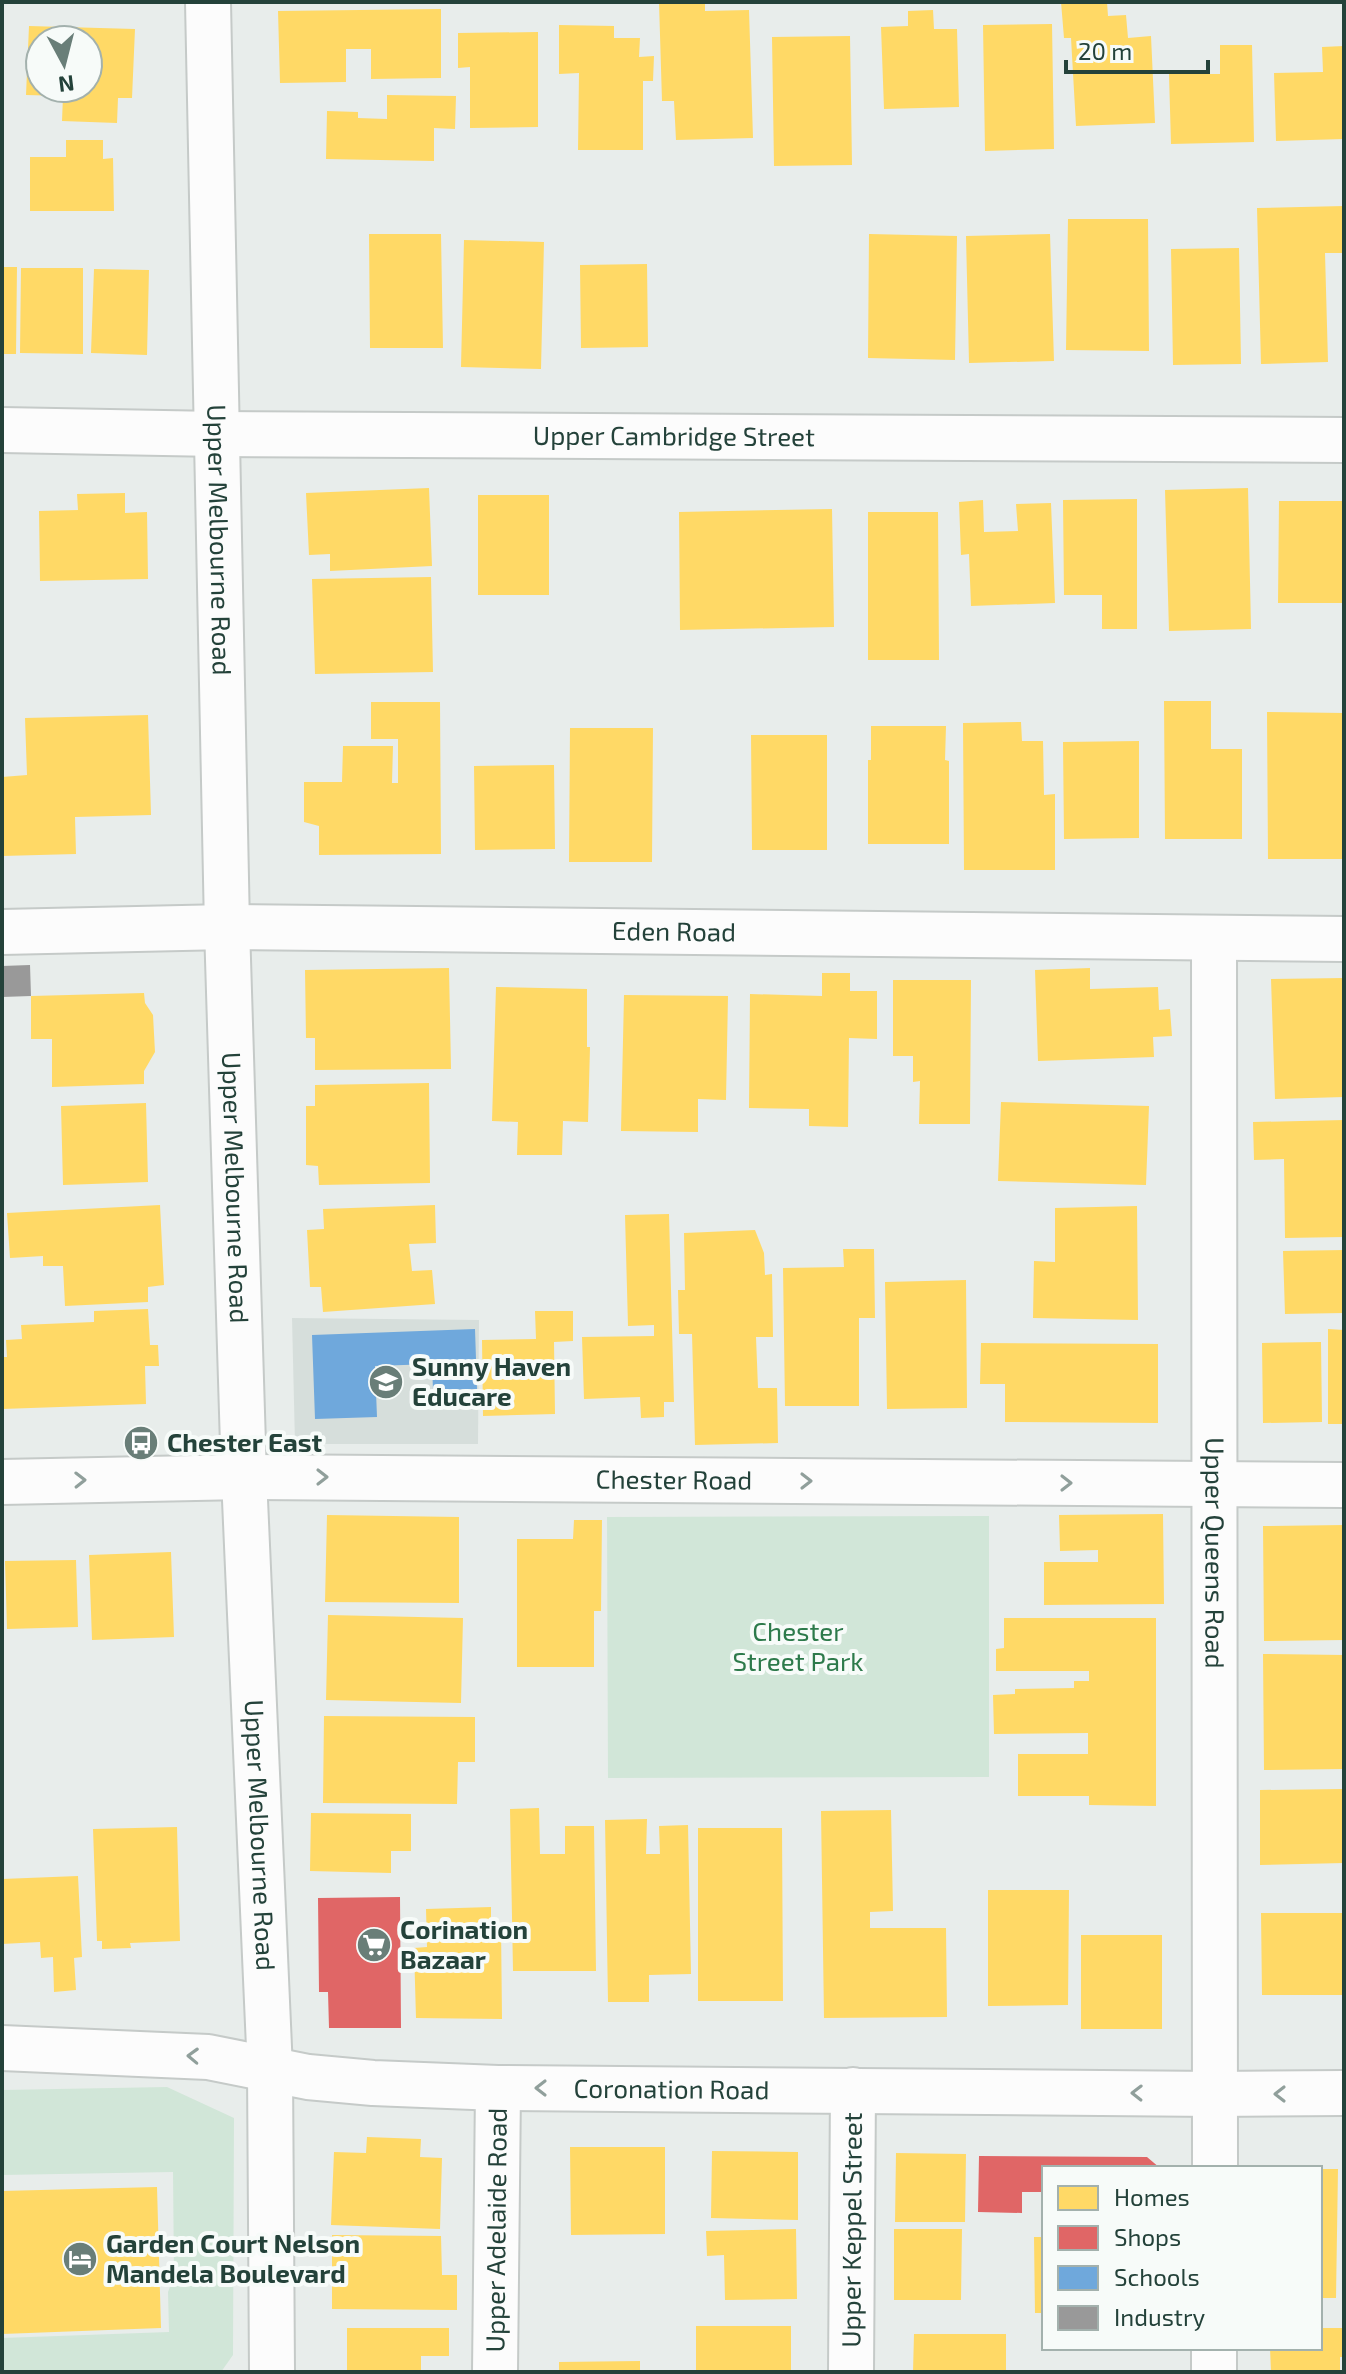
<svg xmlns="http://www.w3.org/2000/svg" width="1346" height="2374" font-family="'Exo 2',sans-serif">
	<style>
		.built { fill: #d6dedb }
		.green { fill: #d1e6d8 }
		.homes { fill: #ffd966; fill-rule: evenodd }
		.shops { fill: #e06666 }
		.schools { fill: #6fa8dc }
		.industry { fill: #999 }
		.lines { fill: none; stroke-linecap: round; stroke-linejoin: round }
		.minor-casing { stroke: #c5cac8; stroke-width: 48 }
		.minor { stroke: #fcfcfc; stroke-width: 44 }
		.oneway { stroke: #909f9b }
		.labels { text-anchor: middle; stroke-width: 8; stroke-linejoin: round; paint-order: stroke }
		.street-label { font-size: 26px; fill: #24423a; stroke: #f7fbf9 }
		.poi-label { font-size: 26px; font-weight: bold; fill: #24423a; stroke: #f7fbf9; text-anchor: start }
		.park-label { font-size: 26px; fill: #2d7a4b; stroke: #f7fbf9 }
	</style>
	<rect width="100%" height="100%" fill="#e8edeb"/>
	<path class="built" d="M292,1318L479,1320L478,1444H295Z"/>
	<path class="green" d="M989,1516V1777L608,1778L607,1517Z
		M167,2087L234,2118L233,2355L221,2372H2V2338L169,2332L168,2292L174,2276L173,2172L2,2175V2090Z"/>
	<path class="homes" d="M659,2H705V11L749,10L753,138L676,140L674,101H662Z
		M1061,2H1107L1108,16L1126,15L1128,38L1151,36L1155,123L1076,126L1071,38H1064Z
		M441,9V78L371,79V49H346V82L280,83L278,11Z
		M933,10L934,29H957L959,107L884,109L881,27L908,26V11Z
		M1052,24L1054,149L985,151L983,25Z
		M559,25L614,26V38H640L639,57L654,56L653,81H643V150H578L579,73L559,74Z
		M29,26L135,29L132,98H118L117,123L62,121L63,96L26,95ZM40,40H88V88H40Z
		M538,32V127L470,128V67L458,68V33Z
		M850,36L852,165L774,166L772,37Z
		M1220,45H1252L1254,142L1171,144L1169,74H1220Z
		M1344,46V139L1276,141L1274,73L1323,72L1322,47Z
		M387,95L456,96L455,129L434,128V161L326,159L327,111L358,112V118L387,119Z
		M66,140H103V159L113,158L114,211H30V157H66Z
		M1344,206V253H1325L1328,362L1261,364L1257,208Z
		M1068,219H1148L1149,351L1066,350Z
		M369,234H441L443,348H370Z
		M869,234L957,236L955,360L868,358Z
		M1050,234L1054,361L969,363L966,236Z
		M464,240L544,242L541,369L461,367Z
		M1239,248L1241,364L1173,365L1171,249Z
		M647,264L648,347L581,348L580,265Z
		M2,267H17L16,354H2Z
		M21,268H83V354L20,353Z
		M94,269L149,270L147,355L91,353Z
		M429,488L432,566L330,571V554L309,555L306,493Z
		M1248,488L1251,629L1169,631L1165,490Z
		M125,493V513L147,512L148,579L40,581L39,511L78,510L77,494Z
		M478,495H549V595H478Z
		M1137,499V629H1102V595H1064L1063,500Z
		M983,500L984,532L1018,531L1016,504L1051,503L1055,603L971,606L969,554L961,555L959,502Z
		M1279,501H1344V603H1278Z
		M832,509L834,627L680,630L679,512Z
		M868,512H938L939,660H868Z
		M431,577L433,672L315,674L312,579Z
		M1164,701H1211V749H1242V839H1165Z
		M371,702H440L441,854L319,855V826L304,822V782H342L343,746H393L392,783H398V739H371Z
		M1267,712L1344,713V859H1268Z
		M148,715L151,815L75,817L76,854L2,856V777L27,775L25,718Z
		M1021,722L1022,741H1043L1044,795L1055,794V870H964L963,723Z
		M871,726H946L945,760L949,761V844H868V760H871Z
		M570,728H653L652,862H569Z
		M751,735H827V850H752Z
		M1139,741V838L1064,839L1063,742Z
		M554,765L555,849L475,850L474,766Z
		M449,968L451,1069L315,1070V1038H306L305,970Z
		M1090,968V989L1158,987L1159,1010L1170,1009L1172,1036L1153,1037L1154,1057L1038,1061L1035,970Z
		M822,973H850V991H877V1039L849,1038L848,1127L809,1126V1109L749,1108L750,994L822,996Z
		M1344,978V1097L1275,1099L1271,979Z
		M893,980H971L970,1124H919L920,1081L913,1082V1056H893Z
		M496,987L587,989V1047H590L588,1122L563,1121L562,1155H517L518,1122L492,1121Z
		M144,993L145,1003L153,1015L155,1052L144,1071V1084L52,1087V1039H31V996Z
		M624,995L728,996L726,1100L698,1099V1132L621,1131Z
		M429,1083L430,1183L319,1185L318,1166L306,1165V1106H315V1085Z
		M1001,1102L1149,1106L1146,1185L998,1181Z
		M146,1103L148,1182L63,1185L61,1106Z
		M1344,1120V1237L1285,1238L1284,1159L1254,1160L1253,1122Z
		M160,1205L164,1285L148,1287V1302L65,1306L63,1266H43V1256L10,1258L7,1213Z
		M435,1205L436,1243L409,1244L412,1271L432,1270L435,1304L323,1312L321,1287H310L307,1230L324,1229L323,1209Z
		M1137,1206L1138,1320L1033,1318L1034,1261L1055,1262V1208Z
		M669,1214L674,1402H664V1417L641,1418L640,1397L584,1399L582,1337L654,1336V1325L628,1326L625,1215Z
		M755,1230L764,1253L765,1275L772,1274L773,1337H756L758,1388H777L778,1443L695,1445L692,1334H679L678,1290H685L684,1233Z
		M843,1249H874L875,1318H859V1406H785L783,1268L844,1267Z
		M1344,1250V1313L1285,1314L1283,1251Z
		M966,1280L967,1408L887,1409L885,1282Z
		M148,1309L150,1345H158L159,1366H145L146,1404L2,1409V1357H7L6,1340L22,1339L21,1325L94,1322V1311Z
		M535,1311H573V1341L554,1342L555,1414L483,1416L482,1340L536,1339Z
		M1328,1329L1344,1330V1424H1328Z
		M1321,1342L1322,1422L1263,1423L1262,1343Z
		M981,1343L1158,1344V1423L1005,1422V1384H980Z
		M1163,1514L1164,1604L1044,1605V1562H1098V1550L1060,1551L1059,1515Z
		M327,1515L459,1517V1603L325,1602Z
		M574,1520H602L601,1611H594V1667H517V1539H573Z
		M1344,1525V1640L1264,1641L1263,1526Z
		M171,1552L174,1637L92,1640L89,1555Z
		M76,1560L78,1627L7,1629L5,1561Z
		M328,1615L463,1618L461,1703L326,1700Z
		M1004,1618H1156V1806L1089,1805V1796H1018V1754H1088V1733L994,1734L993,1695L1015,1694V1689L1074,1688V1681H1089V1671H996V1649L1004,1648Z
		M1263,1654L1344,1655V1769L1264,1770Z
		M324,1716L475,1717V1762H458L457,1804L323,1803Z
		M1344,1789V1863L1260,1865V1790Z
		M539,1808L540,1854H565V1826H594L596,1971H513L510,1809Z
		M891,1810L893,1911L870,1912V1928H946L947,2017L824,2018L821,1811Z
		M311,1813L411,1814V1851H391V1873L310,1871Z
		M647,1819L646,1854H660L659,1826L688,1825L691,1974L649,1975V2002H608L605,1820Z
		M177,1827L180,1941L130,1943L131,1948L102,1949V1941H97L93,1829Z
		M698,1828H782L783,2001H698Z
		M78,1876L82,1957L74,1958L76,1990L54,1992L53,1957L41,1958L40,1942L2,1944V1879Z
		M988,1890H1069L1068,2005L988,2006Z
		M491,1907V1926H501L502,2019L416,2018L414,1948L427,1947L426,1909Z
		M1261,1913H1344V1995H1262Z
		M1081,1935H1162V2029H1081Z
		M367,2137L421,2139L420,2157L442,2158L440,2229L331,2225L334,2152L366,2153Z
		M570,2147H665V2234L571,2235Z
		M712,2151L798,2152V2220L711,2218Z
		M896,2153L966,2154L965,2222H895Z
		M1320,2169H1338L1336,2298H1320Z
		M157,2187L161,2328L2,2334V2191Z
		M796,2229L797,2299L725,2300L724,2255L707,2256L706,2231Z
		M894,2229H962L961,2300H894Z
		M332,2235L441,2236L442,2275H457V2310L332,2309Z
		M1034,2237H1044V2313H1035Z
		M696,2326H791V2372H696Z
		M347,2328H449V2356H421V2372H347Z
		M1320,2328H1344V2357H1340V2372H1271L1270,2348H1320Z
		M914,2334H1006V2372H913Z
		M640,2361V2372H559V2362Z"/>
	<path class="shops" d="M400,1897L401,2028H329L328,1992H319L318,1898Z
		M979,2156L1147,2157L1160,2168H1044V2192H1022V2213L978,2212Z"/>
	<path class="schools" d="M475,1329L477,1389L433,1390L432,1364L375,1366L377,1417L315,1419L312,1335Z"/>
	<path class="industry" d="M30,965L31,996L2,997V966Z"/>
	<g class="lines">
		<g class="minor-casing">
			<g id="minor">
				<path id="s1" d="M208,2L227,927L244,1477L270,2070L272,2372"/>
				<path id="s2" d="M2,430L217,434L1344,440"/>
				<path id="s3" d="M2,932L227,927L1344,939"/>
				<path id="s4" d="M1214,939L1215,2168"/>
				<path id="s5" d="M2,1482L244,1477L1344,1485"/>
				<path id="s6" d="M2,2048L208,2057L308,2077L373,2083L498,2088L1215,2094L1344,2093"/>
				<path id="s7" d="M495,2372L498,2088"/>
				<path id="s8" d="M851,2372L853,2090"/>
				<path d="M1214,2372V2348"/>
			</g>
		</g>
		<use href="#minor" class="minor"/>
	</g>
	<defs><path id="oneway-chevron" d="M-2-3.5L2.5 0L-2 3.5" fill="none" stroke-width="1.6" stroke-linecap="round" stroke-linejoin="round" transform="scale(2)"/></defs>
	<g class="oneway">
		<use href="#oneway-chevron" transform="translate(322 1477)"/>
		<use href="#oneway-chevron" transform="translate(80 1480) rotate(-1)"/>
		<use href="#oneway-chevron" transform="translate(806 1481)"/>
		<use href="#oneway-chevron" transform="translate(1066 1483)"/>
		<use href="#oneway-chevron" transform="translate(193 2056) rotate(-178)"/>
		<use href="#oneway-chevron" transform="translate(541 2088) rotate(-180)"/>
		<use href="#oneway-chevron" transform="translate(1137 2093) rotate(-179)"/>
		<use href="#oneway-chevron" transform="translate(1280 2094) rotate(180)"/>
	</g>
	<defs>
		<g id="school-disc" transform="scale(1.8)"><circle r="9.5" fill="#697e78" stroke="#f7fbf9"/><path d="M0-5L7-2L0 1L-7-2ZM-4 1L0 2.5L4 1V4Q0 6-4 4Z" fill="#fff"/></g>
		<g id="bus-disc" transform="scale(1.8)"><circle r="9.5" fill="#697e78" stroke="#f7fbf9"/><path d="M-5-6H5V4H4V6H2V4H-2V6H-4V4H-5ZM-3.5-4V0h7V-4ZM-3.5 1.2v1.5H-2V1.2ZM2 1.2v1.5H3.5V1.2Z" fill="#fff"/></g>
		<g id="supermarket-disc" transform="scale(1.8)"><circle r="9.5" fill="#697e78" stroke="#f7fbf9"/><path d="M-6-5.5h2.5l.6 2H6L4.5 2H-2.5L-4.4-4H-6ZM-1.5 3.2a1.3 1.3 0 1 0 .1 0ZM3 3.2a1.3 1.3 0 1 0 .1 0Z" fill="#fff"/></g>
		<g id="hotel-disc" transform="scale(1.8)"><circle r="9.5" fill="#697e78" stroke="#f7fbf9"/><path d="M-6-4.5h1.5V1H6V5H4.5V3h-9V5H-6ZM-4 0a1.8 1.8 0 1 1 3.6 0ZM.5 0V-2.5h3Q6-2.5 6 0Z" fill="#fff"/></g>
	</defs>
	<g fill-rule="evenodd">
		<use href="#school-disc" x="386" y="1382"/>
		<use href="#bus-disc" x="141" y="1443"/>
		<use href="#supermarket-disc" x="374" y="1945"/>
		<use href="#hotel-disc" x="80" y="2259"/>
	</g>
	<g class="labels">
		<g class="street-label">
			<text dy="9" stroke="none"><textPath href="#s2" startOffset="672">Upper Cambridge Street</textPath></text>
			<text dy="9" stroke="none"><textPath href="#s1" startOffset="538">Upper Melbourne Road</textPath></text>
			<text dy="9" stroke="none"><textPath href="#s3" startOffset="672">Eden Road</textPath></text>
			<text dy="9" stroke="none"><textPath href="#s1" startOffset="1186">Upper Melbourne Road</textPath></text>
			<text dy="9" stroke="none"><textPath href="#s5" startOffset="672">Chester Road</textPath></text>
			<text dy="9" stroke="none"><textPath href="#s4" startOffset="614">Upper Queens Road</textPath></text>
			<text dy="9" stroke="none"><textPath href="#s1" startOffset="1834">Upper Melbourne Road</textPath></text>
			<text dy="9" stroke="none"><textPath href="#s6" startOffset="672">Coronation Road</textPath></text>
			<text dy="9" stroke="none"><textPath href="#s7" startOffset="142">Upper Adelaide Road</textPath></text>
			<text dy="9" stroke="none"><textPath href="#s8" startOffset="142">Upper Keppel Street</textPath></text>
		</g>
		<g class="poi-label">
			<text x="412" y="1376">Sunny Haven<tspan x="412" dy="30">Educare</tspan></text>
			<text x="167" y="1452">Chester East</text>
			<text x="400" y="1939">Corination<tspan x="400" dy="30">Bazaar</tspan></text>
			<text x="106" y="2253">Garden Court Nelson<tspan x="106" dy="30">Mandela Boulevard</tspan></text>
		</g>
		<g class="park-label">
			<text x="798" y="1641">Chester<tspan x="798" dy="30">Street Park</tspan></text>
		</g>
	</g>
	<rect width="1346" height="2374" fill="none" stroke="#24423a" stroke-width="8"/>
	<rect x="1042" y="2166" width="280" height="184" fill="#f7fbf9" stroke="#a3b1ad" stroke-width="2"/>
	<rect x="1058" y="2186" width="40" height="24" fill="#ffd966" stroke="#a3b1ad" stroke-width="2"/>
	<text x="1114" y="2206" font-size="24" fill="#24423a">Homes</text>
	<rect x="1058" y="2226" width="40" height="24" fill="#e06666" stroke="#a3b1ad" stroke-width="2"/>
	<text x="1114" y="2246" font-size="24" fill="#24423a">Shops</text>
	<rect x="1058" y="2266" width="40" height="24" fill="#6fa8dc" stroke="#a3b1ad" stroke-width="2"/>
	<text x="1114" y="2286" font-size="24" fill="#24423a">Schools</text>
	<rect x="1058" y="2306" width="40" height="24" fill="#999999" stroke="#a3b1ad" stroke-width="2"/>
	<text x="1114" y="2326" font-size="24" fill="#24423a">Industry</text>
	<g transform="translate(64 64) rotate(173)"><circle r="38" fill="#f7fbf9" stroke="#a3b1ad" stroke-width="2"/>
	<path d="M0-6L14 30L0 20L-14 30Z" fill="#697e78"/>
	<text y="-12" font-size="22" font-weight="bold" text-anchor="middle" fill="#24423a">N</text>
	</g>
	<path d="M1066 60v12h142v-12" fill="none" stroke="#24423a" stroke-width="4"/>
	<text x="1078" y="60" font-size="24" fill="#24423a" stroke="#f7fbf9" stroke-width="6" paint-order="stroke">20 m</text>
</svg>
